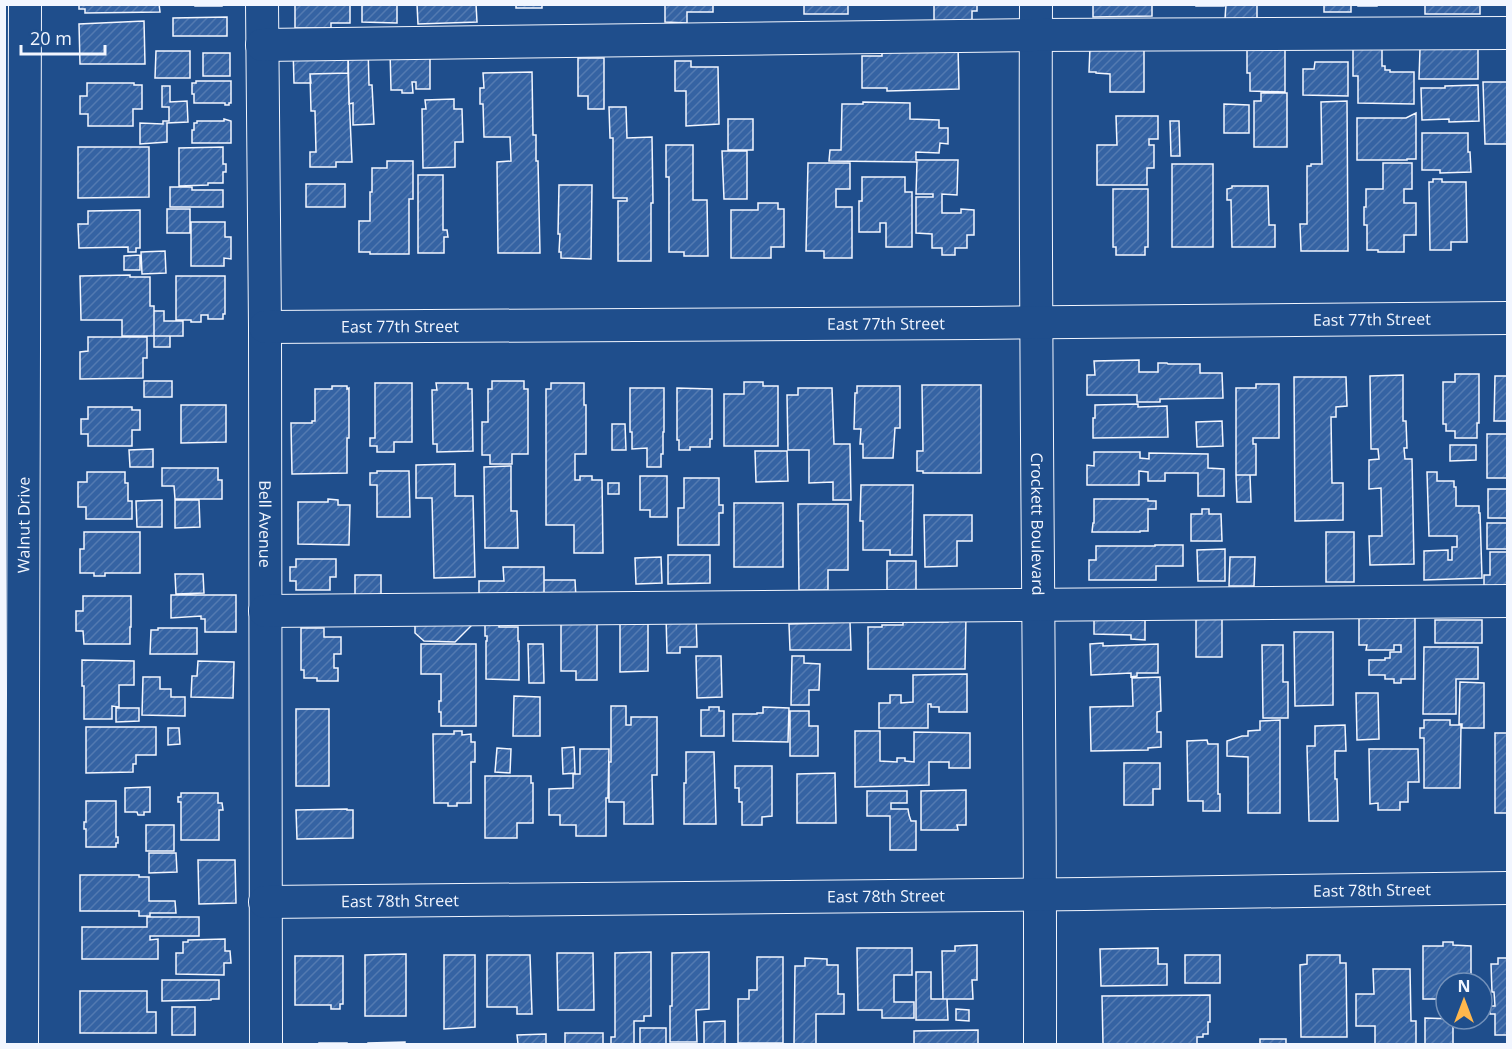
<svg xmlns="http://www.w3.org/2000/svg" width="1512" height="1049" font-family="'Open Sans',sans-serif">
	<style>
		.building { fill: url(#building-hatch); stroke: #f2f6ff; stroke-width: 1.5 }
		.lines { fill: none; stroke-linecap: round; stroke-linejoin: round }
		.minor-casing { stroke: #f2f6ff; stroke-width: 34 }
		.minor { stroke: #1f4e8c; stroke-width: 32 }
		.labels { text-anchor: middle; stroke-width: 4.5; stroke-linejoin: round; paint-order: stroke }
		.street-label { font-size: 16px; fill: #f2f6ff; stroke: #1f4e8c }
	</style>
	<defs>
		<pattern id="building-hatch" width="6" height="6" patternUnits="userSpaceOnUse" patternTransform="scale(1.5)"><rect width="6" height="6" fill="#3563a3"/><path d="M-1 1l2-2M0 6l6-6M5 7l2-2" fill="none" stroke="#537ab1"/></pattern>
	</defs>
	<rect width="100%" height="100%" fill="#1f4e8c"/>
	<path class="building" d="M79,4H159L160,12L85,13V9H79Z
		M195,4H222V6H195Z
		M295,4H350V23H331V28H295Z
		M362,4H397V23L362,22Z
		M417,4H476L477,22L418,24Z
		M516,4H542V8H516Z
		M665,4H713V12H687V23L665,22Z
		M804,4H848V14H804Z
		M934,4H977V11H972V20L934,21Z
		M1093,4H1152V16L1093,17Z
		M1196,4H1224V6H1196Z
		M1226,4H1257V20L1225,19Z
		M1324,4H1351V12H1324Z
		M1377,4V6H1358V5H1354Z
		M1425,4H1480V14H1425Z
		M227,17V36H173V18Z
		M144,21L145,64H80L79,24Z
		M1144,43V92H1110V74L1096,73V72H1089L1090,47Z
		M1247,44L1285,46V92L1250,91V73H1247Z
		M348,46H368L369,85H372L374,124L353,125V103L349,104Z
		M348,46V73L310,74L311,83H294L293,48Z
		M958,46L959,89L887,91V88H862V56H882V50Z
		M1353,46H1382V66H1385V70H1390V72H1414V104L1358,103V76H1353Z
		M1420,49H1478V79H1419Z
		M430,50V89H416V82H412L413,93H402V90H391L390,51Z
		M156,51H190V78H155Z
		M203,53H230V76H203Z
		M578,58H604V109H588V96H578Z
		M675,61H691V67H718L719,124L686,126V91H675Z
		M1315,62H1348V96L1303,95V69H1314Z
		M532,72L533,135H536V161H538L540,253H498L497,162L511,161L510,137H484L483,104H480V88H484L483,73Z
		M348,73L352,162H336V167H310V152H316L315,111H311L310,74Z
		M196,81H231V103H229V105H225V103H194V94H192V83H196Z
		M1483,82H1508V144H1485Z
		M87,83H134V85H142V109H133V126H88V114H80V96H87Z
		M1478,85L1479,121L1449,122V119L1422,120L1421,88H1445V86Z
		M162,86H170V102L187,101L188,122L167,123V142L140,144V123L163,124V121H169V107H162Z
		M1261,93H1287V147H1254V101H1261Z
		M454,99V109H462L463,142H455V167L423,168L422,109H426L425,100Z
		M1347,101L1348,251H1301L1300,224H1307V166H1311V164H1322L1321,102Z
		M863,102L910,103V119L939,120V128H948V144L940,143L939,153L916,152V160H958L957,195L942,194V213H961V209L974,210V235H967V248H955V255H942V248H932V234L916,233V197H933V194H916L917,162L829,161L830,150H841L842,104H863Z
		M1224,104L1249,105V133H1224Z
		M609,107H626L627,138L652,137L653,203H651V261H618V201H627V198H613V138H610Z
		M1416,113V159H1407V160H1357V118H1406Z
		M1116,116H1158V139H1149V145H1154V168H1147V185H1097V145H1117Z
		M224,119L231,121V143H192V130H194V123H197V121H224Z
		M728,119H753V150H728Z
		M1170,121H1179L1180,156H1171Z
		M1422,133H1468V152H1470L1471,172L1440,173V170H1422Z
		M666,145H693V200H707L708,256H684V252H669V177H666Z
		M78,147H149V197L78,198Z
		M223,147V164H226V172H223V183H208V185L179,186V148Z
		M722,151H747V199H724Z
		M387,161H413V199H409V254H370V252H359V221H370V192H372V168H387Z
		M808,163H850V189H836V207H852V258H824V251H806Z
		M1383,163H1412V189H1404V203H1416V235H1404V252H1378V250H1367V225H1364V207H1366V189H1383Z
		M1172,164H1213V247H1172Z
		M418,175H443V230H447L448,237H444V253H418Z
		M862,177H905V192H912V247H886V223H880V232H859V201H862Z
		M1433,179H1442V182H1466L1467,242H1451V250H1430L1429,182H1433Z
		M306,184H345V207H306Z
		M559,185H592L591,259L561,258V252H559L560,234H558Z
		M1232,186H1268L1269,225H1275V247H1232L1231,200H1227V189L1232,188Z
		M170,187H192V190H223V207H170Z
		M1113,189H1148V247H1145V255H1116V247H1113Z
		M758,203H778V209H784V247H771V258H731V210H758Z
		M167,209H190V233H167Z
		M140,210V248H136V252H128V247L79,248L78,224H88V211Z
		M191,222H225V237H231V259L224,258V266H191Z
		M165,251L166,273L142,274L141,252Z
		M140,255V270H124V256Z
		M130,275V277H150V306H154V336H122V320H81L80,276Z
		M176,276H225V314H223V319H208V315H201V322H191V320H176Z
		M154,311H164V321H183V336H154Z
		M154,336H170V347H154Z
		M88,337H147V358H143V378L80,379V352L88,351Z
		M1139,360V372H1158V363H1167L1168,364H1200V373H1222L1223,398L1160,399V402H1137V395H1087V375H1095L1094,361Z
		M1455,374H1479V423H1477V438H1455V431H1446V424H1443V382H1455Z
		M1403,375V421H1406L1407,448H1404L1405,459H1412L1414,564L1370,565L1369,536H1382L1381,488L1369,489V460L1379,459L1378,449H1371L1370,376Z
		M1495,376H1508V421H1494Z
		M1294,377H1346L1347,406L1336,407V417H1331L1332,483H1343V520L1295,521Z
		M144,381H172V397H144Z
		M492,381H524V389H528V454H512V464H490V455H482V422H488V389H492Z
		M744,382H763V386H778V446H724V394H744Z
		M375,383H412V442H394V452H377V446H370V438H375Z
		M436,383H468V389H472L473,451L437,452V444H433L432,390H437Z
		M551,383H584V405H586V454H575V480H580V476H592V480H602L603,553H574V525H546V389H551Z
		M1256,384H1279V438H1253V444H1256V475H1236V388H1256Z
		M922,385H981V473H923V471H917V451H923Z
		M332,386H347V389L349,388V438H347V473L292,474L291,423H312V421H315V389H332Z
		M857,386H900V428H895L893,458H863V444H860L861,429H854L855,393H857Z
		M630,388H664V432H663V454H661V467H647V448L632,449V432H630Z
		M677,388L712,389V439H710V447H690V450H679V440H677Z
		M798,388H832L834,444H850L851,500H833V482L809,483V450H788L787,395H798Z
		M1138,404V407L1167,406L1168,437L1093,438V418H1095V405Z
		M181,405H226V442L181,443Z
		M88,407H132V410H140V430H132V446H88V434H81V419H88Z
		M1222,421L1223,446L1197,447L1196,422Z
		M612,424H625L626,450H612Z
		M1487,434H1508V478H1487Z
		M1450,445H1476V460L1450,461Z
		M153,449V467H130L129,450Z
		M755,451H787L788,481L756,482Z
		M1094,452H1140V458L1149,459V453L1208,454V468L1224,469V496H1198V473H1165V481H1148V472L1139,471V485H1087V465L1094,466Z
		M455,464V496H473L475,577L434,578L432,498H416V465Z
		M511,466V511H517L518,548H485L484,467Z
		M162,468H218V480H222V499H175L174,486H162Z
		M377,471H409L410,517H377V485H370V473H377Z
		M87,472H125V483H128V501H132V519H86V507H78V482H87Z
		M1427,472H1437V481H1454V487H1456V506H1479V513H1480L1482,578L1424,580V551L1448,550V560H1452V547H1457V536H1429Z
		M1236,475H1250L1251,502H1237Z
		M640,476H667V517H650V510H640Z
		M684,478H719V505H723V513H719V545H678V508H684Z
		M608,483H619V494H608Z
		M861,485H913L912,555H890V550H863V521H860Z
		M1488,489H1508V518H1488Z
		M328,499L338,500V505H350L349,545L298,544V502H328Z
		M1094,499H1148V501H1156V509H1148V531H1140V532H1092L1093,523H1094Z
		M162,500V527H137L136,501Z
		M175,500H199L200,527L175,528Z
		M734,503H783V567H734Z
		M798,504H848V570H828V590H799Z
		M1202,509H1209V514H1221L1222,541H1191V514H1202Z
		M924,515H972V541H957V566L925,567Z
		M1487,523H1508V549H1487Z
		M84,532H140V573H105V576H94V573H80V549H84Z
		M1326,532H1354V582H1326Z
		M1155,545H1183V566H1156V580H1089V560H1096V546H1155Z
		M1225,549V581H1198L1197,550Z
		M1490,552H1508V587H1484V575H1490Z
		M668,555H710V583L668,584Z
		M661,557L662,583L636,584L635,558Z
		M1230,557H1255L1254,586H1229Z
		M296,559H336V577H330V590H296V581H290V567H296Z
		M887,561H916V594H887Z
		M503,567H544V597L479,598V581H504Z
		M175,574H203L204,593L176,594Z
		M355,575H381V601H355Z
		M544,580H575L576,598L544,597Z
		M171,595H236V632H205V619H201V616L171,618Z
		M83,596H131V627H130V644H84L83,631H76V611H83Z
		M666,616H696L697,647H680V653H667Z
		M948,616H966L965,669H868V627H882V625H903V622H948Z
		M1145,616V640L1131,639V635L1094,634V619Z
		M1415,617V679H1401V683H1394V679H1385V675H1369V660H1385V658H1390V652H1401V645H1394V650H1366L1367,645H1359V618Z
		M1222,618V657H1196V619Z
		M415,620L473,624L455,642L424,641L415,633Z
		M561,620L597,624V680H576V671H561Z
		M1435,620H1482V643H1435Z
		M620,621H648V671L620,672Z
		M850,622L851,650H790L789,624Z
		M485,624H499V627H518V641H519V680L486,679V641H487V636H485Z
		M158,628H197V654H150L151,630H158Z
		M301,628H324V637H341V654H334V668H338V681H317V678H304V670H301Z
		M1294,632H1333V705L1295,706Z
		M1103,643V646L1158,644V673H1137V676L1131,677V673L1091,675L1090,644Z
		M421,644H476V726H441V712H439V701H441V674H421Z
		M528,644H543L544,683H529Z
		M1262,645H1283V682H1288V718H1263Z
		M1424,647H1478V679H1456V714H1423Z
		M696,656H721L722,697L697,698Z
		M792,656H804V663L820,664L819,690H809V705H791Z
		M82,660L134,661V685H119V707L112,706V719H84V686H82Z
		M198,661L234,662L233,698L191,697L192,676H197Z
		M967,674V712H939V707H931V704H928V728H879V703H890V695H901V703L913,702V675Z
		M143,677H160V689H171V697H185V716L142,715Z
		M1160,677L1161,711L1157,712V732H1161V747L1148,748V750L1091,751L1090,707L1133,706L1132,678Z
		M1460,682L1484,683V728H1462V724H1459Z
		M1356,693H1378L1379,739L1357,740Z
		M514,696L540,697V736H513Z
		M611,706H626V725H631V717H657V775H652L653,824H624V802H609V762H611Z
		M709,707H719V711H724V736H701V710H709Z
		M763,707L789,708L788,742L733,741V714H757V713H763Z
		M116,708H139V721L116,722Z
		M296,709H329V786H296Z
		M790,711H809V726H818V756H790Z
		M1280,720V813H1248V757L1227,756V741L1242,736H1248V731L1260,730V721Z
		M1424,720H1450V725H1461L1460,788H1424V738H1420V728H1424Z
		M1345,725L1346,751H1335V779H1337L1338,821H1309L1307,746H1315V726Z
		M86,727H156V755H136V764H133V772L86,773Z
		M168,728H179L180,744L168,745Z
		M454,731H462V735L471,734V742H475V762H471V803H457V806H448V803H434L433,734H454Z
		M855,731H880V761L897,762V758H905V761L914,762V732L970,733V768H949V762H929V785L855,787Z
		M1495,733H1508V813H1495Z
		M1207,740L1208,744H1218V794H1220V811H1203V801H1188L1187,741Z
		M574,747L575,773L563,774L562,748Z
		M497,748L511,749L510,773L495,772Z
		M580,749H609L608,798H606V836H576V825H560V815H549V789L573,788V774H580Z
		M1369,749H1418L1419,782H1408V802H1400V810H1378V803L1370,804Z
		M686,752H714L716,824H684V783H686Z
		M1124,763H1160V789H1153V805H1124Z
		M735,766H772V816L762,817V825H742V802H739V788H735Z
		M835,773L836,823H797V774Z
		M485,776H531V783H533V823H517V838H485Z
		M150,787V812H144V815H138L137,812H125V788Z
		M966,790V825H957L958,830H921V791Z
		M867,791H907V803H891V809H908L909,815L911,821H916V850H890V816H867Z
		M181,793H218V803H222L223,810H219V840H181V802H178V797H181Z
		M86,801H116V837H118V843H116V847H86V829H84V822H86Z
		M347,809V810H353V838L297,839L296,810Z
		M146,825H174V851H146Z
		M149,853H176L177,872L149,873Z
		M198,860H235L236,903L199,904Z
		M80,875H139V877H149V901H175L176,913H150V916H139V911H80Z
		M147,917H199V936H150V940L158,939V959H82V927H147Z
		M225,939V951H230L231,963H224V975L176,974V953H183V942H188V940Z
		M1443,942H1453V945L1471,946V983H1446V999H1423V946H1443Z
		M977,945V980H972L973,999H943L942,951H955V946Z
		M857,948H912V975H894V1002H914V1018H882V1010H858Z
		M1158,948V964H1167V985L1101,986L1100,949Z
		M651,952V1016H644V1021H634V1044H611V1037H615V953Z
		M709,952V1009L696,1010L697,1042H670V1006H672V953Z
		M557,953H593L594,1010H558Z
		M406,954V1016H365V955Z
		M444,955H475V1027L444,1029Z
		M487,955H530L532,1014H517V1007H487Z
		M1185,955H1220V983H1185Z
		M1307,955H1340V963H1346L1347,1037H1301L1300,965L1307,964Z
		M295,956H343V1004H340V1009H331V1005H295Z
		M757,957H783V1043H738V999H749V990H757Z
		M805,958L827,959V965H838V994H844V1014H816V1044H794L795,966H805Z
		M1498,958H1508V1035H1495V1014H1490L1489,1006H1495L1494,992H1492L1491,964H1498Z
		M1373,969H1410L1411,1021H1416V1044H1375V1026H1356V994H1374Z
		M916,972H931V999H947L948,1020H916Z
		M162,980H219V999H211V1000L162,1001Z
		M80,991H147V1012H156V1033H80Z
		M1210,995V1022H1208V1034H1203V1037H1197V1044H1103L1102,996Z
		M172,1007H195V1035H172Z
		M956,1009L969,1010V1021L956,1020Z
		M1425,1018L1453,1019V1044H1425Z
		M725,1021V1044H704V1022Z
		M640,1028H666V1044H640Z
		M978,1030V1044H914V1031Z
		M565,1033H603V1044H565Z
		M546,1034V1044H518L517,1035Z
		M1260,1039H1286V1044H1260Z
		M405,1042V1044H368V1043Z
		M319,1043H347V1044H319Z"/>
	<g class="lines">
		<g class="minor-casing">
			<g id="minor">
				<path id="s1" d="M262,4L265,327L266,1044"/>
				<path id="s2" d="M1036,4C1034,351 1041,698 1040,1044"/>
				<path d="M262,45L1036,35L1508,33"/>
				<path id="s3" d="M265,327L976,323L1508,318"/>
				<path d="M265,611L1508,601"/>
				<path id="s4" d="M265,902L1085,894L1508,888"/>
				<path id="s5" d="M22,1044L25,4"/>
			</g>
		</g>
		<use href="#minor" class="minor"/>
	</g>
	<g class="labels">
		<g class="street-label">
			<text dy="6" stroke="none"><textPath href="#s3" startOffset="1107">East 77th Street</textPath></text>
			<text dy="6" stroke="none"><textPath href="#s3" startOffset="621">East 77th Street</textPath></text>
			<text dy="6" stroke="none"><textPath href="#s3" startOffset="135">East 77th Street</textPath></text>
			<text dy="6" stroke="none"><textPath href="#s1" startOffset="520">Bell Avenue</textPath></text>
			<text dy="6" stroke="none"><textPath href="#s5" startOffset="519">Walnut Drive</textPath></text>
			<text dy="6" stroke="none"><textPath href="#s2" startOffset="520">Crockett Boulevard</textPath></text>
			<text dy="6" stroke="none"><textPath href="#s4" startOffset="1107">East 78th Street</textPath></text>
			<text dy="6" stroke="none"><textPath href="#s4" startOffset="621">East 78th Street</textPath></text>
			<text dy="6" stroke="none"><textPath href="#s4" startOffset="135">East 78th Street</textPath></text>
		</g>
	</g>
	<rect width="1512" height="1049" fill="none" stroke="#f2f6ff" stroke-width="12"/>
	<g transform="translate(1464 1001)"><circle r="28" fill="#1f4e8c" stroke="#7391ba" stroke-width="1.5"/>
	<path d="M0-4.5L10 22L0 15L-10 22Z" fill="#ffb74d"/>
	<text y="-9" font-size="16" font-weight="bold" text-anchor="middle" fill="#f2f6ff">N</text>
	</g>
	<path d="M21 45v9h84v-9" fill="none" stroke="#f2f6ff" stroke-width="3"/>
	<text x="30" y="45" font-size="18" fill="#f2f6ff" stroke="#1f4e8c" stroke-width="4.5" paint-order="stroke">20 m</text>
</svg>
